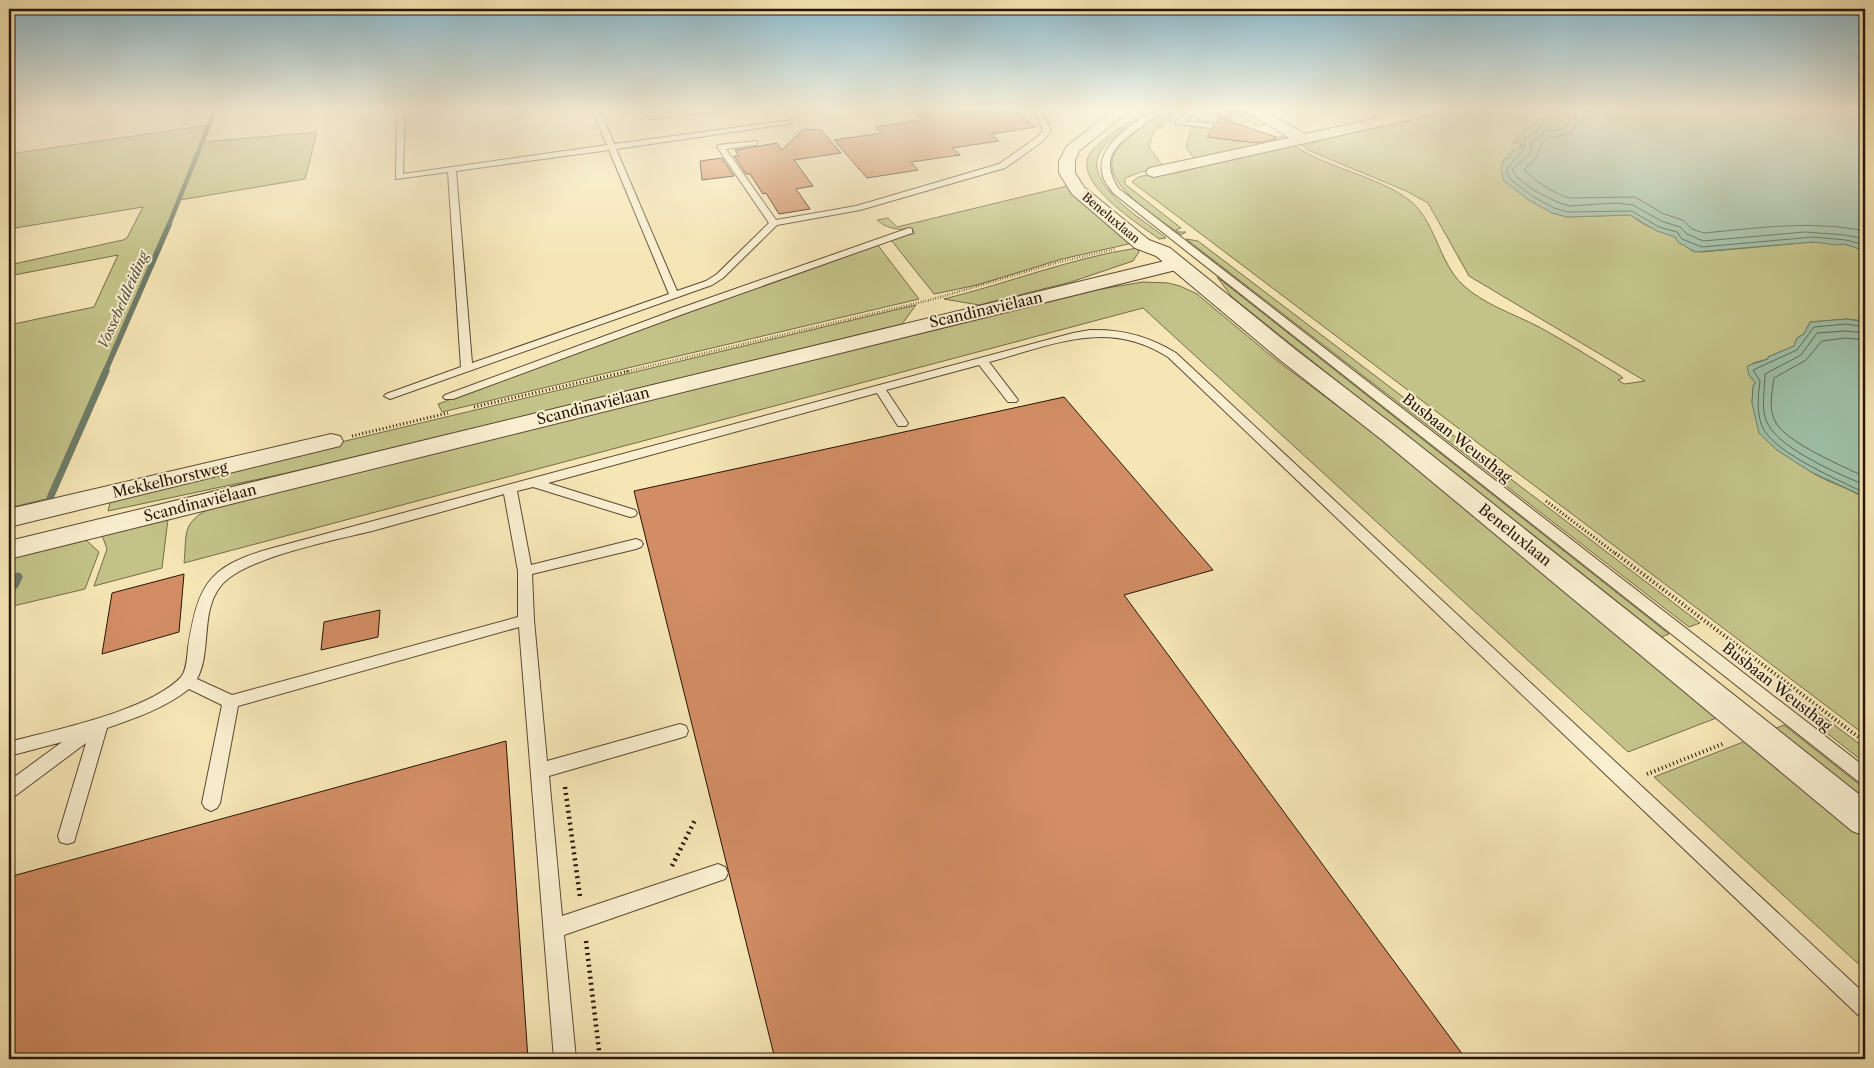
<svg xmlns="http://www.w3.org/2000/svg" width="1874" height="1068" font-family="'Libre Caslon Text',serif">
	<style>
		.green { fill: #c3c389; stroke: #756c48 }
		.water { fill: #9ec0a8; stroke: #6e7c68 }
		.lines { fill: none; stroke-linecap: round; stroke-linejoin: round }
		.shore { stroke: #626a58; stroke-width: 1 }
		.stream-far3 { stroke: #6e7c68; stroke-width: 4.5 }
		.stream-far2 { stroke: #6e7c68; stroke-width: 5.5 }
		.stream-far1 { stroke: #6e7c68; stroke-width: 7 }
		.stream { stroke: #6e7c68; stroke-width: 9 }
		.building { fill: #d28d64; stroke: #271508 }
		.service-casing { stroke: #5b4934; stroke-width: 2 }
		.minor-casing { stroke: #5b4934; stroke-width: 2 }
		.tertiary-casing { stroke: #5b4934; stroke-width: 2 }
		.path-far3 { stroke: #271508; stroke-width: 2.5; stroke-dasharray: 0.5 2; stroke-linecap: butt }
		.path-far2 { stroke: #271508; stroke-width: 3; stroke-dasharray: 1 2.5; stroke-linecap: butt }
		.path-far1 { stroke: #271508; stroke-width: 4; stroke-dasharray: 1 3; stroke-linecap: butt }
		.path { stroke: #271508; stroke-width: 4.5; stroke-dasharray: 2 4; stroke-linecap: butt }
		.service { fill: #f9efd0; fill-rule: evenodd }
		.minor { fill: #f9efd0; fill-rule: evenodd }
		.tertiary { fill: #f9efd0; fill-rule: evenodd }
		.labels { text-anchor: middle; stroke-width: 4; stroke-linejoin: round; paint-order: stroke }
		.far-street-label { font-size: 12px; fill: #271508; stroke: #f9efd0 }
		.far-water-label { font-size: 14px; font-style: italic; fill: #515140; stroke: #f9efd0 }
		.street-label { font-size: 15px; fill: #271508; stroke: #f9efd0 }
	</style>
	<rect width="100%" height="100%" fill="#f6e6b6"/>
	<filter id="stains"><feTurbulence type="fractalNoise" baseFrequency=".004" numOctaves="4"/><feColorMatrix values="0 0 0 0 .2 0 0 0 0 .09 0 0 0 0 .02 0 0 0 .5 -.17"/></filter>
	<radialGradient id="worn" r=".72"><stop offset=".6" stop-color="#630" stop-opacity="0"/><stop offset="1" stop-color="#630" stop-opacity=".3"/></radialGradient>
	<path class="green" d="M1142,110H1151C1137,121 1114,134 1103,148C1076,181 1144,220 1166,238L1159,239C1139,224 1069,181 1091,152C1105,135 1127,126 1142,110Z
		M1167,110H1178L1164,120L1162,128H1155L1149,147L1163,166L1195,159L1186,148L1191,127L1211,129L1215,126L1212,138L1233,140L1234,142L1257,141L1290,135V138L1144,171L1125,178V184L1181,228L1176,230L1179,232H1186L1181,235C1160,219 1095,182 1116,151C1124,138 1153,120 1167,110Z
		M1214,110H1246L1271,124L1257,126L1237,115L1226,120L1220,119L1217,123L1195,121L1207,112Z
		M1444,110H1557L1558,119H1538L1533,128H1526L1514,143L1521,144C1521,150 1510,157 1504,159L1501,168L1505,181L1529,200L1552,213L1567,217L1630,215L1645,225L1675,237C1680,246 1688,244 1692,251L1702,252L1813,242L1845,244L1865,251V305L1863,307L1862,314L1865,321L1847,319L1810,322L1804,334L1797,338L1794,346L1768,357V359L1753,363L1751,378L1755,382L1753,387L1752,403C1769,426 1786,455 1810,471C1827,483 1849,487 1865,499V735L1132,182L1138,177L1291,144C1326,168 1375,175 1408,199C1436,220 1438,262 1463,285C1483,304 1514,314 1539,327C1567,342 1593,359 1621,376L1623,378L1618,380L1624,384L1645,381L1469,276L1428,203L1406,191L1308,150L1301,144V141Z
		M209,125L203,142L317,132L305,179L180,200L50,498L9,508V325L94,307L118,255L9,276V265L123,240L127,238L143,207L9,229V154Z
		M1067,186L1133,243L1062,259L977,285L934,294L891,240L915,233L914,231C909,227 904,230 897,229C889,228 883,225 877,220L888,218L897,227Z
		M1186,239L1198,241L1700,623L1689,627Z
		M877,244L919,299L442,412L438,404L639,329Z
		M1137,248L1139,252L1133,261L1071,282L979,305L944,299C1009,283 1071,258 1137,248Z
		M1217,277L1669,634L1659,638L1232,297Z
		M1143,282L1168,283L1180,286L1197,294L1275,359L1380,438L1719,717L1628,752L1143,308L184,563C187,536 181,524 207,510L1077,293Z
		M916,305L902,324L311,468L108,511L110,503L114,499L299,452Z
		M168,519L162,568L94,586L107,549L102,535Z
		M85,539L99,552L85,589L9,607V558Z
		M1817,712L1865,748V763L1805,716Z
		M1784,725L1865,789V803L1774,729Z
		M1748,740L1865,837V970L1654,777Z"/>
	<path class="water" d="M1557,110H1865V251L1845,244L1837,245L1813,242L1695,252L1678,242L1675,237L1657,231L1630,215L1567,217L1552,213L1529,200L1504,181L1501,168L1504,159L1510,158V152L1521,148V144L1513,143L1520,138L1528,128H1533L1534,123L1538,119H1558Z
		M1865,305V501L1859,494L1811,472L1777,450L1759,433L1752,403L1753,387L1755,382L1749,375L1747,366L1768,359V357L1794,346L1797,338L1804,334L1810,322L1847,319L1864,322L1863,307Z"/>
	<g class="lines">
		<path class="shore" d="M1562,110L1564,118L1562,122L1555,125H1540L1536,132L1525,138L1524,149L1506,170L1510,179L1532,196L1554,208L1568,212L1632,211L1659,227L1677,232L1682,239L1702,247L1813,237L1846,240L1865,245
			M1568,110C1572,130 1561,131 1544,131L1540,137L1533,140L1530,154L1512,170L1517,177L1535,191L1557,202L1569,206L1615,203L1633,205L1661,221L1680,227L1687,234L1703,241L1805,232L1845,235L1865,239
			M1576,110C1579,146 1555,129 1542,144C1539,148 1538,154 1535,159C1532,163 1528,166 1524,170C1538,183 1551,192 1569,198L1635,197L1664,214L1683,220L1692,229L1704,233C1758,228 1811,220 1865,231
			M1865,327L1846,324L1814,327L1797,350L1753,370L1760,381C1758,397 1756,416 1764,430C1779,455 1839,480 1865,493
			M1865,333L1845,331L1817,333L1801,355L1765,374C1765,389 1761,406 1766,420C1776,448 1839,474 1865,485
			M1865,340L1845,338L1822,341L1806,360L1774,378C1772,392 1768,410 1776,423C1789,444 1843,466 1865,477"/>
		<path class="stream-far3" d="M168,227L215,110"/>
		<path class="stream-far2" d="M105,372L169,225"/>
		<path class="stream-far1" d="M50,498L106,371"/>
		<path class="stream" d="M9,588L14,585L18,577"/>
	</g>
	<path class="building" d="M945,110H1013L1036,127L991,134L999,141L952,148L960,155L911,162L918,170L867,178L834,140L882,133L875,127L921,120L915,114Z
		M1220,118L1276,137V139L1257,143L1207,137Z
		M806,129L821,130L841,153L794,160L813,186L796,189L810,209L779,214L766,193L763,194L750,174H746L734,156H739L735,150L777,143L782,150L801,131Z
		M722,158L734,176L702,180L700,161Z
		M1064,397L1213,570L1124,595L1466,1059H775L634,491Z
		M184,574L179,632L102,654L112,593Z
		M380,610L378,637L321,650L324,622Z
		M506,741L528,1059H9V877Z"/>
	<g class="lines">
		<g class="service-casing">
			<path id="service" d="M397,110H405L403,174L607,145L592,110H600L614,144L791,120L792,122L788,124L616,149L677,291L706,281L717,274L769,223L717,147L718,145L757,141V145H754L726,149L776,220L856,206L999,164L1037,137L1043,131L1034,110H1042L1051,131L1043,141L1005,168L860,210L777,225L723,278L712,285L390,399L384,396L386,394L461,367L448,172L396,179ZM609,150L669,294L472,363L456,171Z
				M644,110H652L654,115L689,110H709L705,112L652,119H649Z
				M805,110H813V111L809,113Z
				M1154,110H1163C1138,134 1090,147 1119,189L1865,767V784L1859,782L1113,193C1110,188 1104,182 1103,176C1093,146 1134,124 1154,110Z
				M1190,110H1198L1185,121L1212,124V128L1176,124V120Z
				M909,228L912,229V233L686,313L453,399H445L443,397L445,395L678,309Z
				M1090,330C1121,329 1149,336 1176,353L1865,994V1018L1858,1015L1168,357C1107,318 1053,345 989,362L1018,400L1016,402H1008L979,365L886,390L908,423L906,426H898L877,393L548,483L635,510L637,513L635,516L630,517L533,487L517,491L531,565L636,539L641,541L643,544L641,547L636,549L532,574L534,620L547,761L680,724L686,726L688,731L686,736L680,738L549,776L562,916L718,864L725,867L728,873L725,879L564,935L576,1059H554L519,627L238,706L220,803L217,808L211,811L205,808L202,803L222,705L189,689C165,708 136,718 107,728L74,842L67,844L60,842L58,836L86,743L15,796L9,798V781L62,742L9,756V742C54,730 149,711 181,677C187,670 187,657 188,648C198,587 206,567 269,549L1073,333ZM504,494L518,571V617L232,695L197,679C212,651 200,613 220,587C241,558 336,540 372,531C416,519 460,507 504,494Z"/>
		</g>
		<g class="minor-casing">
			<path id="minor" d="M1245,110H1262L1305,134L1415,110H1442L1440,113L1435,114L1154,177L1148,175L1146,172L1148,169L1154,167L1289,138Z
				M1177,258L1184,260L1187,264L1184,268L9,559V541Z
				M331,434L340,436L343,441L340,446L9,527V509Z"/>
		</g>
		<g class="tertiary-casing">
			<path id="tertiary" d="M1114,110H1130L1079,151L1075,161V173L1084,187L1149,240L1170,248L1296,350L1400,430L1865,799V836L1852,831L1382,440L1280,360L1156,256L1135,248L1072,194L1059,173V161L1067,146Z"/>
		</g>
		<path class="path-far3" d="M624,372L930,300L1059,262L1116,249"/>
		<path class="path-far2" d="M474,407L629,371
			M352,436L448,413
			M1546,501L1616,554"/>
		<path class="path-far1" d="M1615,553L1865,742
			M1647,774L1725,743"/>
		<path class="path" d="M565,787L580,897
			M672,866L696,818
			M586,941L600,1059"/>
		<use href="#service" class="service"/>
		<use href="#minor" class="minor"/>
		<use href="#tertiary" class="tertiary"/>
	</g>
	<linearGradient id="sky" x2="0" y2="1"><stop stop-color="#8ab9ce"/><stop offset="0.42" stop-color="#fbf4de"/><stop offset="1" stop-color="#fbf4de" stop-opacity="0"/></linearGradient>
	<rect width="1874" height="260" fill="url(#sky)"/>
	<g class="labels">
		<g class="far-street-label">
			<text transform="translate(1111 218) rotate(40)" y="4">Beneluxlaan</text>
		</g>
		<g class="far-water-label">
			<text transform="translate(123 300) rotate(-66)" y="5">Vossebeldleiding</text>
		</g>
		<g class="street-label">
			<text transform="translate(986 310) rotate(-13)" y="5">Scandinaviëlaan</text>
			<text transform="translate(593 406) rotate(-14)" y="5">Scandinaviëlaan</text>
			<text transform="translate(1457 438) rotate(38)" y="5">Busbaan Weusthag</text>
			<text transform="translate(170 480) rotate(-13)" y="5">Mekkelhorstweg</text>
			<text transform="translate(200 503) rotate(-14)" y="5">Scandinaviëlaan</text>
			<text transform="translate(1515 535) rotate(39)" y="5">Beneluxlaan</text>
			<text transform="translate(1777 687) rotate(38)" y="5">Busbaan Weusthag</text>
		</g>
	</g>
	<rect width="1874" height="1068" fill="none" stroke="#f6e6b6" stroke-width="30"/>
	<rect x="10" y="10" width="1854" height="1048" fill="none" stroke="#271508" stroke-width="2.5"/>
	<rect x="15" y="15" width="1844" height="1038" fill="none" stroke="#271508"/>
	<rect width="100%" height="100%" filter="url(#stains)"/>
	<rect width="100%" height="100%" fill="url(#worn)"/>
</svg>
